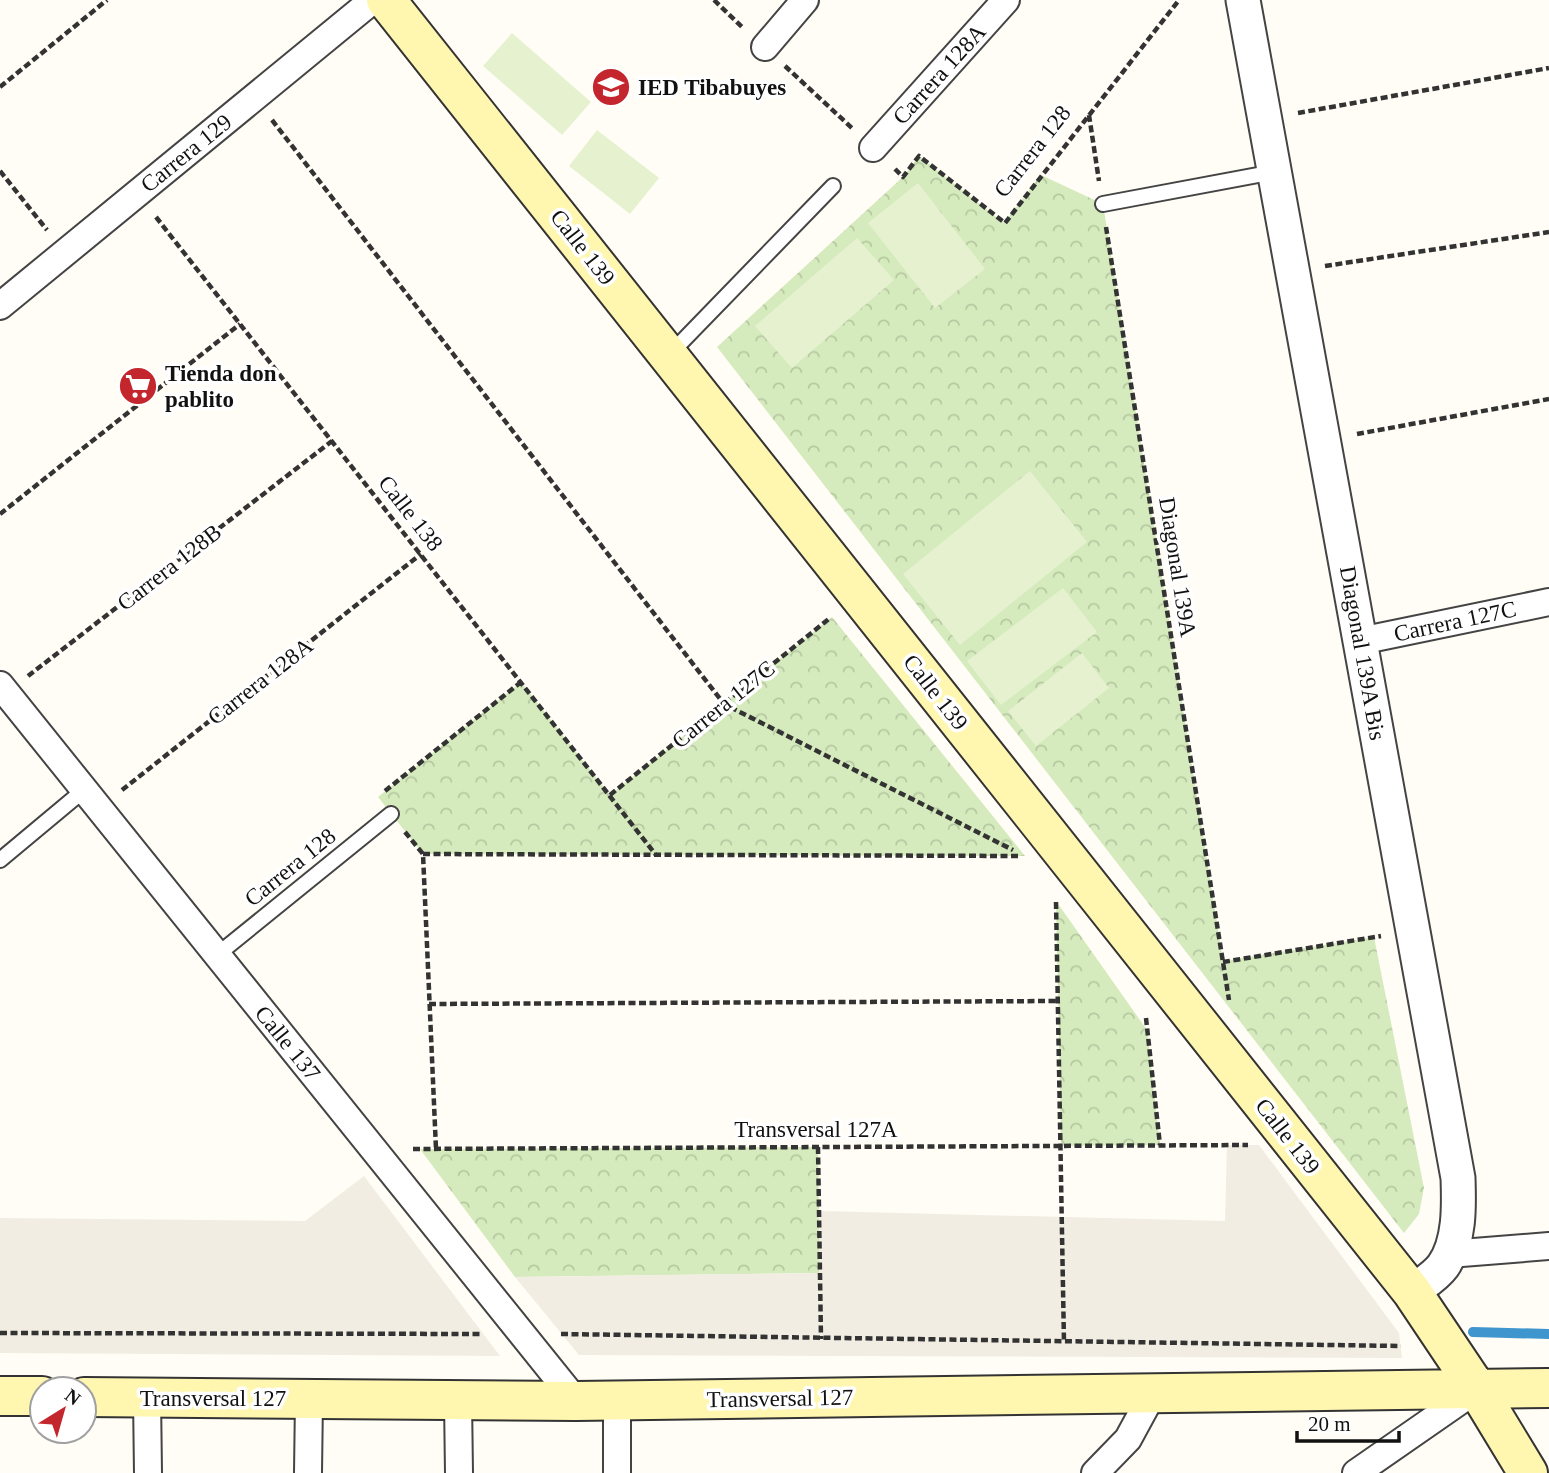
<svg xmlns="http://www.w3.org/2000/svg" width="1549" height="1473" font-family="Georgia,serif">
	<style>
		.park { fill: url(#park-crowns) }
		.pitch { fill: #e6f2cf }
		.plaza { fill: #f1ede2 }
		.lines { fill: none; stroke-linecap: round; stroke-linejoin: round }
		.stream { stroke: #3f96cf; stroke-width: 10 }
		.service-casing { stroke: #444; stroke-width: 18 }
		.minor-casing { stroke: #444; stroke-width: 30 }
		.tertiary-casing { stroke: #444; stroke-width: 37 }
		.secondary-casing { stroke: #333; stroke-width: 42 }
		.path { stroke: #333; stroke-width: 4.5; stroke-dasharray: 7 3.5; stroke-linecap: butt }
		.service { stroke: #fff; stroke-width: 14 }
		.minor { stroke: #fff; stroke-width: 26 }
		.tertiary { stroke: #fff; stroke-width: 33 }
		.secondary { stroke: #fff6b0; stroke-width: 38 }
		.labels { text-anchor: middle; stroke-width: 7; stroke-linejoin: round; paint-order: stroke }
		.street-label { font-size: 23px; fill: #111; stroke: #fff }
		.poi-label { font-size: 23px; font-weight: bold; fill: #111; stroke: #fff; text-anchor: start }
	</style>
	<defs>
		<pattern id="park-crowns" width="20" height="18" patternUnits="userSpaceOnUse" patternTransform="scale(1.75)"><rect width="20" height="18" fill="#d5ebbd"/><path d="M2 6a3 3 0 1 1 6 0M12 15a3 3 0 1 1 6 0" fill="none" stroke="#b6c8a1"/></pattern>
	</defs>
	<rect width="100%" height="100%" fill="#fffdf5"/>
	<path class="park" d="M919,156L1004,223L1041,175L1103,204L1223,961L1374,937L1424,1188L1419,1214L1404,1233L717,347L903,177Z
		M832,617L1025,856L423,854L378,797L521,682L610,795Z
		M1056,901L1147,1030L1160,1145L1061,1146Z
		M818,1147L820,1273L515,1277L420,1149Z"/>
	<path class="pitch" d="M512,33L591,102L562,135L483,66Z
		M597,130L659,178L630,214L569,166Z
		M918,183L985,269L935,308L868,223Z
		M857,238L894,280L792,368L755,326Z
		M1030,471L1087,542L960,645L903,574Z
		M1063,588L1097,632L1001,705L967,661Z
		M1082,653L1109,688L1036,746L1008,711Z"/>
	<path class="plaza" d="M1227,1145H1259L1399,1333L1402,1358L579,1355L515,1277L819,1273L820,1211L1225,1221Z
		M364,1176L500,1356L0,1353V1218L305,1221Z"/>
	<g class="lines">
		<path class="stream" d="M1473,1332L1549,1334"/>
		<g class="service-casing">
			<path id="service" d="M1103,204L1274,172
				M669,355L833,186
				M0,860L84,790
				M217,955L391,814"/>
		</g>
		<g class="minor-casing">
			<path id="minor" d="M765,47L805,0
				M873,148L1006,0
				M0,306L373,0
				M1360,641L1549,602
				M0,685L576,1401
				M1449,1254L1549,1246
				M147,1397L148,1473
				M458,1400L459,1473
				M308,1473L309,1399
				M617,1473V1400
				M1095,1473L1128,1439L1153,1393
				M1356,1473L1477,1389"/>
		</g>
		<g class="tertiary-casing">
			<path id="tertiary" d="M1243,0L1458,1178C1459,1206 1460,1242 1443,1266C1435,1277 1422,1284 1412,1292"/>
		</g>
		<g class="secondary-casing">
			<path id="secondary" d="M386,0L1412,1292L1477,1389L1528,1473
				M0,1396H42
				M84,1397L576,1401L1549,1388"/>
		</g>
		<path class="path" d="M714,0L742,27
			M785,66L853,129
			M0,87L107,0
			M1298,113L1549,68
			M1089,115L1099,181
			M272,120L724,704L1013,850
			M895,169L903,177L919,156L1005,223L1179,0
			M0,171L47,230
			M156,217L656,855
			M1106,227L1229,1000
			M1325,266L1549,232
			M1357,434L1549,399
			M0,514L240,324
			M28,676L332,441
			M122,790L421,554
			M385,791L521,682
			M610,795L830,618
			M405,832L423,854L436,1149
			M423,854L1020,856
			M1056,902L1064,1343
			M1223,962L1381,936
			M429,1004L1058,1001
			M1146,1018L1160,1145
			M818,1147L821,1339
			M413,1149L1248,1145
			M0,1333L482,1334
			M561,1334L1401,1346"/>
		<use href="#service" class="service"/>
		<use href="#minor" class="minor"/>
		<use href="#tertiary" class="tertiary"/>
		<use href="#secondary" class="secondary"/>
	</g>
	<defs>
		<g id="school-disc" transform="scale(2.0125)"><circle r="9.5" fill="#c4262e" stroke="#fff"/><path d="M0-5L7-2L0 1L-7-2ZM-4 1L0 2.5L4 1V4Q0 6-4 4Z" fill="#fff"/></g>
		<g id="supermarket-disc" transform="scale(2.0125)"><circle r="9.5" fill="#c4262e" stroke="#fff"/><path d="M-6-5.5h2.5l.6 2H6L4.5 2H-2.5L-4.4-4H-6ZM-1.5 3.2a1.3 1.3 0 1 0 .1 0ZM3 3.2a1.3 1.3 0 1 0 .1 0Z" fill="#fff"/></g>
	</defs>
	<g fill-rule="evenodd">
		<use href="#school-disc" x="611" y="87"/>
		<use href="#supermarket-disc" x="138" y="386"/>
	</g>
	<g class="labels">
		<g class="street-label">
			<text transform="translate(939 74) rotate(-48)" y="8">Carrera 128A</text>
			<text transform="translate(1032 151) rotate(-52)" y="8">Carrera 128</text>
			<text transform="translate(186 153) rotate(-39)" y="8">Carrera 129</text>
			<text transform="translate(583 247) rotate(52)" y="8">Calle 139</text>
			<text transform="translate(411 513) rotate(52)" y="8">Calle 138</text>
			<text transform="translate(169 567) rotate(-38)" y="8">Carrera 128B</text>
			<text transform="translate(1178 567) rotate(81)" y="8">Diagonal 139A</text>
			<text transform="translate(1455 621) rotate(-12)" y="8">Carrera 127C</text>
			<text transform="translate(1363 653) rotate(80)" y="8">Diagonal 139A Bis</text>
			<text transform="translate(260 681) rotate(-38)" y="8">Carrera 128A</text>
			<text transform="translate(936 692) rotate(52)" y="8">Calle 139</text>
			<text transform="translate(723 704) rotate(-39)" y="8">Carrera 127C</text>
			<text transform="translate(290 867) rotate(-39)" y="8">Carrera 128</text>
			<text transform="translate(288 1043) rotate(51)" y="8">Calle 137</text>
			<text x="816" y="1137">Transversal 127A</text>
			<text transform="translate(1288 1136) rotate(52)" y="8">Calle 139</text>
			<text x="213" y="1406">Transversal 127</text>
			<text transform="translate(780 1398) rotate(-1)" y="8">Transversal 127</text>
		</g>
		<g class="poi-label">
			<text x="638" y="95">IED Tibabuyes</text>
			<text x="165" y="381">Tienda don<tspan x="165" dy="26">pablito</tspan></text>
		</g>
	</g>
	<g transform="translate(63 1410) rotate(37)"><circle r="33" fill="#ffffff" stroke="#a0a0a0" stroke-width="2"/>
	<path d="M0-5L12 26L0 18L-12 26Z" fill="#c4262e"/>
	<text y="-10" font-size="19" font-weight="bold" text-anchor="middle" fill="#111111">N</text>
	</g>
	<path d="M1297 1431v10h102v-10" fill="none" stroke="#111111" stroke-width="3.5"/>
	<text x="1308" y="1431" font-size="21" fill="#111111" stroke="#ffffff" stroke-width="5" paint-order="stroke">20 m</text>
</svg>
